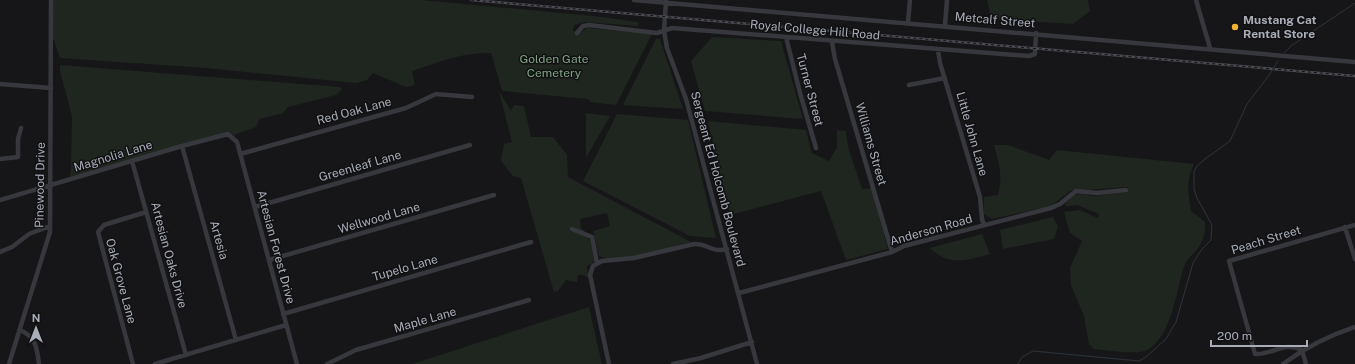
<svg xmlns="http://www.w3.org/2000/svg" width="1355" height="364" font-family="'Public Sans',sans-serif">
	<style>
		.green { fill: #1e261f }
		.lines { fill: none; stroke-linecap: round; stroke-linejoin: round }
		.stream { stroke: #2c353c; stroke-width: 1 }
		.minor { stroke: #37383d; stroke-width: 4.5 }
		.rail-casing { stroke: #4a4c52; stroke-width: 2.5 }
		.rail { stroke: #111113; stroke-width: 1; stroke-dasharray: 3; stroke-linecap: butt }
		.poi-dot { fill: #f2b134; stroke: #111113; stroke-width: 1.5 }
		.labels { text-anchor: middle; stroke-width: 3; stroke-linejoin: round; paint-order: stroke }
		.street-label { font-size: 12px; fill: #a8adb8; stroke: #111113 }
		.poi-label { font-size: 12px; font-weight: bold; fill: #a8adb8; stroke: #111113; text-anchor: start }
		.park-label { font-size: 12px; fill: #7fa381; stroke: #111113 }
	</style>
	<rect width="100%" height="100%" fill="#161618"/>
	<path class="green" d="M53,0H422L594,16L638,22V26L585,22L574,25L573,31L581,32L588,28L652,34L616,105L590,102L588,99L502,91L491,53C463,52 439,62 412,71L415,85L406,87L373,73L367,80L356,83L206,68L60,58L53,37Z
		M987,0H1088L1090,11L1073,24L991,19Z
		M712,37L781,41L803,119L705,111L691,61Z
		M656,39H660L683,109L623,105Z
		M60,65L340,87L342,89L336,95L288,107L283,113L259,119L256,127L234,135L229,132L70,177L71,168L72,116L60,71Z
		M499,91L511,111L514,105L524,106L531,137H553L567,155L568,177L691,242C666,248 623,265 599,256L593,231L610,226L607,213L580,219L581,228C592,236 592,250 594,262L587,266L589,279L584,275H578L577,282L566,280L558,291L554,292L521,178L513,176L501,161L504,144L512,142Z
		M586,113L610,116L586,158Z
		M617,114L688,120L716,238L690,236L583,181Z
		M708,121L806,130L812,153L829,161L837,147V130L846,131L848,147L862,189L872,188L888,249L846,260L821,191L730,215Z
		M994,145H1008L1049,160L1057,150L1194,164C1186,180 1188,194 1191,211L1205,222C1206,235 1202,245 1193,254C1190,257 1187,260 1185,264C1176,289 1173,333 1149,349C1140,356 1106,350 1094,349L1089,344L1084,316L1071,285L1070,268L1082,241L1070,233L1064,212L1080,210L1098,218L1099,214L1077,205L1066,206L1065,204L1074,195L1081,194L1095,196L1128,192V187L1070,191L1051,206L992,219L984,214V197L998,195C1003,176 999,163 994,145Z
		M1053,217L1058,226L1054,239L1003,249L1000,230Z
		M982,234L990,254C967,260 949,267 930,248Z
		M589,307L602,364H412Z"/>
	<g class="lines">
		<path class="stream" d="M1284,53L1291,46L1355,3
			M1018,364L1022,357L1033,351L1139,361L1146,357L1166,339L1170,332L1176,322L1193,263L1202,249L1211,240L1212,225L1197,198L1194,189V172L1197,166L1205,159L1230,141L1247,104L1267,78L1278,61"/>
		<path class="minor" d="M634,0L1355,62
			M1196,0L1210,48
			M666,1L664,31L667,48L686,99L757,364
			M908,22L910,0
			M945,25L947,0
			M577,33L583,26L589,25L657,33L672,28L1029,56L1035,54L1036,33
			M786,37L800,93L816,148
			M832,42L835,59L892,252
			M938,50L940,63L980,197L982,219L984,225
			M0,84L51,88
			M909,85L945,78
			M182,146L236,340
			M240,154L406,108L436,94L472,97
			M0,159L18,157V139L21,128
			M132,161L186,355
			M0,200L182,146L228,134L237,142L297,364
			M255,207L470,145
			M1345,227L1355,259
			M572,229L592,237L597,263
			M0,252L12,247L29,234L50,226
			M269,260L494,195
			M739,293L892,252L904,246L1051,208L1060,204L1076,191L1097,193L1126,190
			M283,314L531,242
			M20,330C36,337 37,348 39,364
			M9,364L50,232L51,0
			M133,364L98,232L104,225L146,212
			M155,364L286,325
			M327,364L356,350L529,300
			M609,364L590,275L593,266L602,261L634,258L694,244C709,243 709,253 727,249
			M673,364L701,358L752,342
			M1283,364C1306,347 1328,336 1355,327
			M1306,364L1302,350C1286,341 1271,355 1255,354L1229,261L1355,225"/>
		<g class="rail-casing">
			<path id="rail" d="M471,0L1355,76"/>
		</g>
		<use href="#rail" class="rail"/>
	</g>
	<circle class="poi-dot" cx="1235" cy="27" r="4"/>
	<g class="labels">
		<g class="street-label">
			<text transform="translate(995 20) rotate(5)" y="4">Metcalf Street</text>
			<text transform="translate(815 30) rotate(5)" y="4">Royal College Hill Road</text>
			<text transform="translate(810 90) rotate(75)" y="4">Turner Street</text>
			<text transform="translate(354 111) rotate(-15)" y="4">Red Oak Lane</text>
			<text transform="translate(972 134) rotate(74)" y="4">Little John Lane</text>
			<text transform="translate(871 144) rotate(74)" y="4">Williams Street</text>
			<text transform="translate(113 156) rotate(-17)" y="4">Magnolia Lane</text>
			<text transform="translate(360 166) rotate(-16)" y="4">Greenleaf Lane</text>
			<text transform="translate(718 179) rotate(75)" y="4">Sergeant Ed Holcomb Boulevard</text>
			<text transform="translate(40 185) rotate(-89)" y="4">Pinewood Drive</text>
			<text transform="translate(379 218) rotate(-16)" y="4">Wellwood Lane</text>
			<text transform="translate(931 230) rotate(-16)" y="4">Anderson Road</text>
			<text transform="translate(219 240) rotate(74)" y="4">Artesia</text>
			<text transform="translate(1266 240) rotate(-17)" y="4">Peach Street</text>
			<text transform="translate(276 247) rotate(75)" y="4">Artesian Forest Drive</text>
			<text transform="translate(169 255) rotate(75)" y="4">Artesian Oaks Drive</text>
			<text transform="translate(405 268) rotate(-16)" y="4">Tupelo Lane</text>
			<text transform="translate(121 281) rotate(75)" y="4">Oak Grove Lane</text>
			<text transform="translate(425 320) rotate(-16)" y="4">Maple Lane</text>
		</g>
		<g class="poi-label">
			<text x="1243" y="24">Mustang Cat<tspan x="1243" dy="14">Rental Store</tspan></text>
		</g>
		<g class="park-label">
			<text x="554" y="63">Golden Gate<tspan x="554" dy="14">Cemetery</tspan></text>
		</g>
	</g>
	<g transform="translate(36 328)" stroke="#111113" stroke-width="3" paint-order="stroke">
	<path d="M0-3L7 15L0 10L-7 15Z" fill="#a8adb8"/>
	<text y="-6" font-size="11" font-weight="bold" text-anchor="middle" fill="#a8adb8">N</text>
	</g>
	<path d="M1211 340v6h96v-6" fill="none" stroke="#a8adb8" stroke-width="2"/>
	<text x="1217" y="340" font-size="12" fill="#a8adb8" stroke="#111113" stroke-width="3" paint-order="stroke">200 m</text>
</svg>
